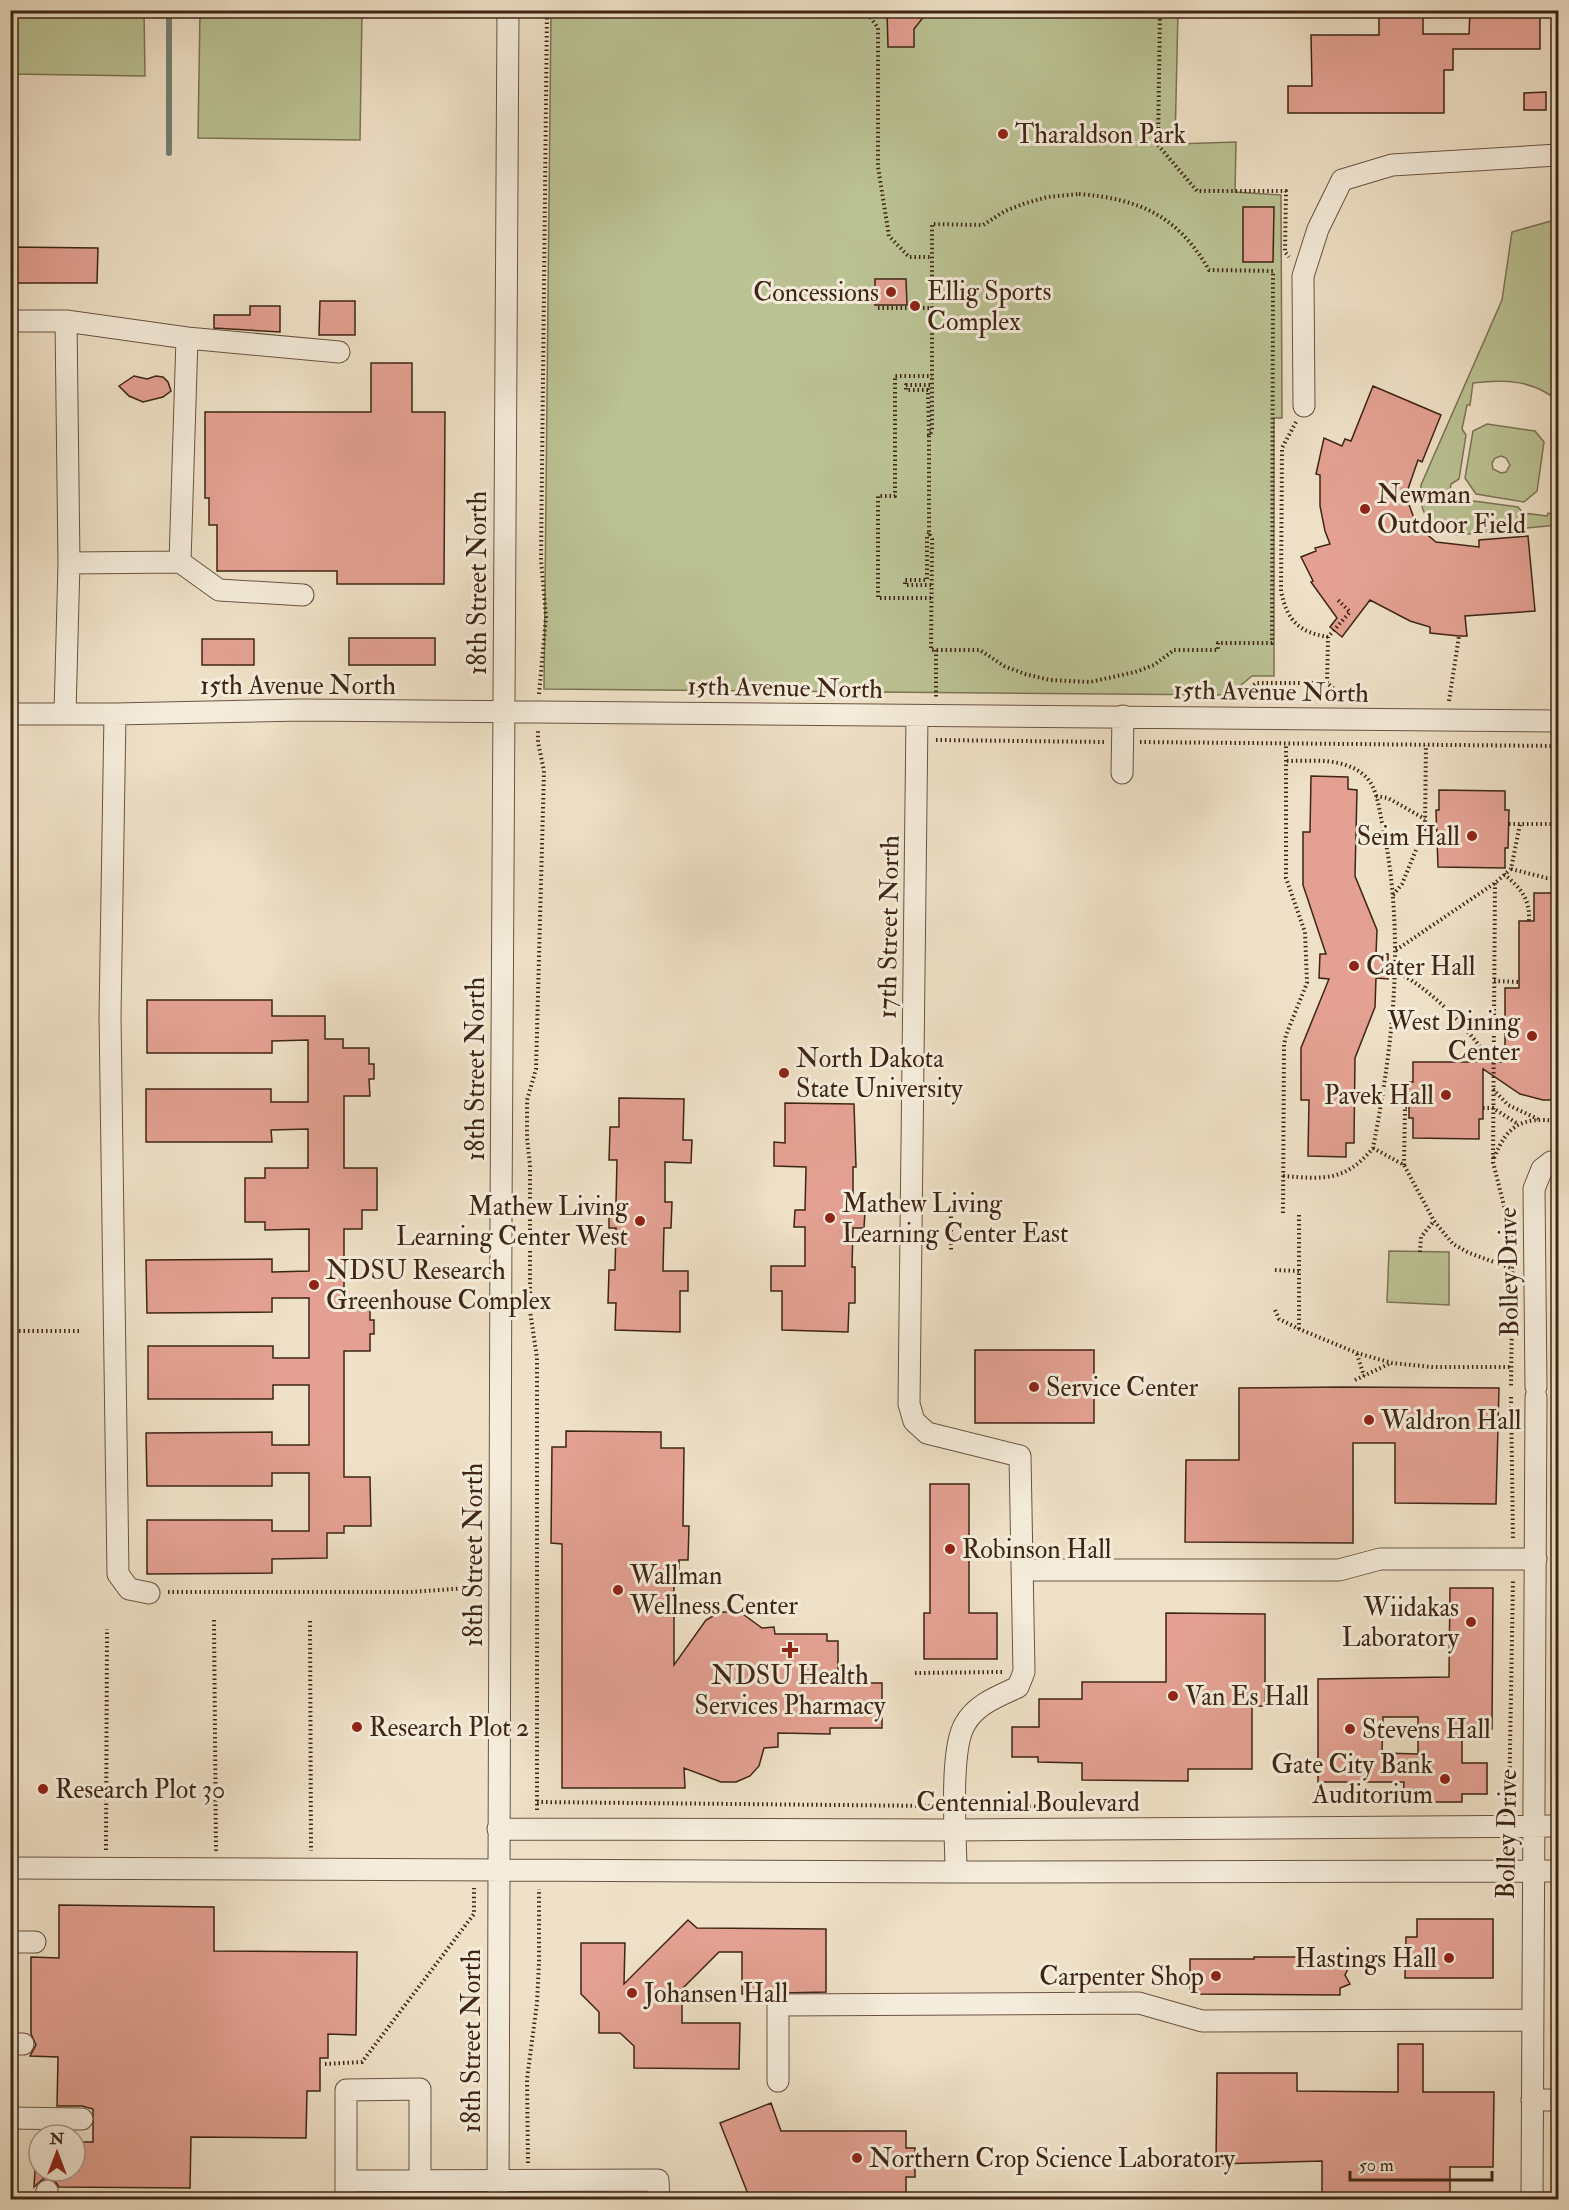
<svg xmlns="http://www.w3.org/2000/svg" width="1569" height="2210" font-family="'IM FELL Double Pica',serif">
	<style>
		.green { fill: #bbc294; stroke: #7c7454; stroke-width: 1.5; fill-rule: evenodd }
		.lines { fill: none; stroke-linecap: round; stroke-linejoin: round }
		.stream { stroke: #758076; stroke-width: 6 }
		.building { fill: #e4a193; stroke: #3e2515; stroke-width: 1.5; fill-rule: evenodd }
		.minor-casing { stroke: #6a5442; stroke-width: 23 }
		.path { stroke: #3e2515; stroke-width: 4; stroke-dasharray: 1.5 3; stroke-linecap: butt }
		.minor { stroke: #f5ecdb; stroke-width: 21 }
		.poi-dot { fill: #8f2418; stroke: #f5ecdb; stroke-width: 2 }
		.labels { text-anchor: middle; stroke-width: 6; stroke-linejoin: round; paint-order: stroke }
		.poi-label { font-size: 26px; fill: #3e2515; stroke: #f5ecdb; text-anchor: start }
		.street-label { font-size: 26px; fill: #3e2515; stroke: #f5ecdb }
	</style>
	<rect width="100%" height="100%" fill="#efe1c7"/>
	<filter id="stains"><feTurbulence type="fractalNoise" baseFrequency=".00333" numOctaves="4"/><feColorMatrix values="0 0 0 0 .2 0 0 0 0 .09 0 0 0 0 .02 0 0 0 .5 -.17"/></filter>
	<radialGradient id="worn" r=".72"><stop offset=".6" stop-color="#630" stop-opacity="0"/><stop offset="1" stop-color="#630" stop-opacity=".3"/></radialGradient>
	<path class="green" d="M11,10L144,11L145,76L11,74Z
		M200,11H362L360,140L198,138Z
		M551,11H1178L1175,144L1236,142L1235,192L1281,195L1282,418H1274V676H1252L1229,695L544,689Z
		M1558,219V401C1533,380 1504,379 1473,383L1470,405H1467L1462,429L1466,435L1459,479L1451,484L1448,502L1466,505L1474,501L1518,507L1523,513L1547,516L1548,513L1558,515V525L1457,535C1431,528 1417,514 1421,485L1502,300L1512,232Z
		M1487,424L1535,431L1544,442L1537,491L1524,502L1476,494L1465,478L1473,431ZM1501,456L1506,458L1510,465L1506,472L1501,473L1493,469L1492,463L1495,458Z
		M1389,1251L1449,1252V1305L1387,1302Z"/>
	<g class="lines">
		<path class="stream" d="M169,10V153"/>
	</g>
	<path class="building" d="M887,10H929L914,29V47H888Z
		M1379,10H1423V34H1469L1470,10H1540V49H1453V70H1444V113H1288V86H1312L1311,35H1379Z
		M1546,92V110H1524V93Z
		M1243,207H1274L1273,262H1243Z
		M10,247L98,248L97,283H10Z
		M875,279H906L907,305H875Z
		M320,301H355V335H319Z
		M250,306H280V332L214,328V315H250Z
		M371,363H412V412H445L444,584H337V571H217V525H209V498H205V412H371Z
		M134,376L147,379L156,376L163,377L168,382L171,391L163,397L143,402L129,396L119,386Z
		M1373,386L1441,415L1422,462L1418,460L1408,489V502L1417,526L1436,542L1479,547V540L1528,536L1535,611L1465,616L1467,636H1459L1430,633V627L1410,621L1370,600L1342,637L1330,627L1337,618L1311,582L1313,581L1301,557L1316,551L1315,548L1330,544L1325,531L1320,506V475L1316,474L1324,438L1342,446L1345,439L1351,441Z
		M349,638H435V665H349Z
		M202,639H254V665H202Z
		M1311,776L1348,777V789L1357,790L1355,876L1377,930L1376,954H1388V979L1376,978L1375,1007L1355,1058L1354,1143H1346V1157L1308,1156L1309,1100H1301V1048L1329,979L1319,978L1320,954H1326L1303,885V832H1310Z
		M1439,790L1505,791V810H1509L1508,848H1505V868L1438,867L1436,810H1439Z
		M1534,893H1558V1100H1543L1520,1094L1483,1069V1119H1479V1139L1413,1138V1118H1409V1082H1413V1062H1505V988H1519V921H1534Z
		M147,1000H272V1016H325V1039H343V1048H369V1064H374V1079H369L370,1096H344V1168H377V1210H362V1229H344V1302H370V1320H374V1334H370V1351H344V1477H370L371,1526H344V1533H327V1558L272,1559V1573L147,1574V1520H272V1531H309V1473H272V1486H147L146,1433L272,1432V1445H309V1385H273V1399H148V1346H273V1358H309V1298H272V1312L147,1313L146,1260L272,1259V1272L309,1271V1229L265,1230V1222H245V1178H265V1168H308V1129L271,1130L272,1142H146V1089H271V1102H308V1040L272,1041V1053H147Z
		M619,1098L684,1099L683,1140H692L691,1163L665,1162V1202H672L671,1228H664L663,1271H688V1291H680V1332L615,1330L616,1303H608L609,1270H615L616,1228H609V1203H616L617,1160H609L610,1127H619Z
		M785,1103L854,1104L856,1167H853V1210L865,1211L864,1228H853L852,1267H855V1303H849L848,1332L782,1330V1291H771V1266H805V1227H794L795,1210H805L806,1167L774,1166V1142L785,1143Z
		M975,1350H1094V1423H975Z
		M1344,1387L1499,1388L1496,1504L1395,1503V1443H1353V1543L1185,1542L1186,1460H1239V1388Z
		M566,1431L661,1432V1448H684L683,1526H689L688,1560H679V1569H674V1665L706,1620L720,1612H740L762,1628L774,1627L775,1634H827V1641H838V1683H882V1728H830V1734L778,1733V1747L764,1748L759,1766L750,1776L736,1782H721L684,1768L685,1788H562V1544L551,1543L552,1447H566Z
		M930,1484H969V1613H997V1659H924V1613H930Z
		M1450,1588H1493L1492,1729H1462V1763H1487V1794H1462V1802H1403L1404,1782H1318V1679L1449,1677ZM1383,1717H1418V1754L1382,1753Z
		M1166,1613L1265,1614V1706H1252V1769H1188V1781L1082,1780V1763L1038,1762V1757H1012V1727H1039V1699H1082V1682H1166Z
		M59,1905L214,1907V1951L357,1952L356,2035L328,2034V2058H320V2091H307L306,2138L191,2137L190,2188L59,2187L55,2181L49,2178L43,2179L34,2187L35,2171H75V2142H93V2109L82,2106H57L58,2057L30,2056L36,2045L31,2034V1957L59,1958Z
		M1417,1919H1493V1978H1405L1406,1937H1417Z
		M688,1920L697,1928L826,1929V1992L742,1994V1952H719L682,1989V2023H740L739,2069L634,2068V2046L620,2033H599V2012L581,1994V1943H625L624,1984Z
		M1254,1957H1340V1962L1350,1965L1345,1975L1350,1984L1340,1988V1995L1190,1994V1959H1254Z
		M1398,2044H1423V2092H1494L1493,2167H1450V2199H1322V2161L1216,2164L1217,2073H1297V2091L1398,2092Z
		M771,2103L781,2131H906V2148H915V2177H906V2194H839L835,2199H796L790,2195L782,2199H750L720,2123Z"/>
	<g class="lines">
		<g class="minor-casing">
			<path id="minor" d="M10,321H66L187,338L339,352
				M1304,406L1303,276L1318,229L1342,180L1392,165L1558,155
				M180,562L187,338
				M69,563L180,562L219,590L303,595
				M65,713L69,563L66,321
				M10,714H115L303,710L1558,721
				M115,714L110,1016L118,1574L129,1589L149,1593
				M917,716L909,1404L914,1421L927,1433L1020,1456L1024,1672L1018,1687C999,1696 976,1704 965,1724C949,1750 956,1838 956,1872
				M1122,773L1123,716
				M1536,1387L1534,1189L1542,1169L1551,1162
				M1022,1570H1339L1380,1559H1536
				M498,1829L956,1830L1558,1826
				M10,1868L956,1872L1558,1871
				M10,1942H35
				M10,2044H23
				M778,2081V2005L1139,2003L1202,2021L1532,2020
				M1532,2100H1558
				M10,2118L82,2119
				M346,2181L658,2180L659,2200
				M45,2200L47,2191
				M346,2200V2090L420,2089V2180
				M498,2200L501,1217L508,10
				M1532,2200L1536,1397"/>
		</g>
		<path class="path" d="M865,10L878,28V167L889,236L909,257H932
			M1160,10L1158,145L1197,191H1286L1285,252L1289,257
			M1079,194C1140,199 1178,216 1209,270L1273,271L1272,643H1218V650H1174L1154,665L1135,672L1090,682L1050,680L1025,674L1004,666L980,650H931L932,539L929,533V436L932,431V224L983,225L1005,211L1023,204L1047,197Z
			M878,308H932
			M1296,422L1282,448L1281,591C1287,620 1298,632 1328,637
			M929,435L928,390H906V385H932
			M929,533L927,537V580H905V585H932
			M931,598H878V496H895V376H932
			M936,650V698
			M1327,683L1328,637L1350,612L1336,598
			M539,694L546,617L541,560L547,10
			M1237,700L1256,683H1327L1346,699
			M1449,701L1459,636
			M936,740L1105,742
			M1140,742L1558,746
			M1376,796L1388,798L1425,819
			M1509,824H1558
			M1425,828L1436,826
			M1511,869L1547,878H1558
			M1504,874C1521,889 1530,898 1529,921
			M1495,883L1493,1162L1504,1206L1513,1228L1511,1388
			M1393,895L1402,884L1425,828L1426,745
			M1396,950L1495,883L1511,869L1520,824
			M1396,971C1436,993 1465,1026 1492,1062
			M1494,981L1519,982
			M1493,1089L1508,1105L1538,1119
			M1483,1108H1493L1518,1124
			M1373,1148L1404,1165L1434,1221L1453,1244L1469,1253L1511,1268
			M1494,1158C1508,1124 1522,1117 1558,1121
			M1404,1165L1405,1107H1409
			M1283,1176C1324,1179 1345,1182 1373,1148C1394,1040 1405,936 1383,827C1379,811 1378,788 1365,776C1344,757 1313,761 1286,761
			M951,1212V1251
			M1283,1213L1284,1045L1286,1035L1307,983L1305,932L1286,878V744
			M1556,1244L1558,1228
			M1420,1252L1421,1237L1434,1221
			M1557,1269L1558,1313
			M1275,1270L1299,1271
			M1275,1310L1279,1319L1299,1329L1357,1353L1392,1363L1432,1367H1512
			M1299,1329V1214
			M10,1331H80
			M1357,1354L1364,1376
			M1355,1380L1391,1363
			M1511,1397L1513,1541
			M168,1592H411L481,1587
			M214,1620L216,1851
			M310,1621L311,1851
			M915,1673L1002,1672
			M537,1802L937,1806
			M971,1806L1138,1807
			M1558,1807V1559
			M1509,1808L1513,1579
			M537,1810V1358L530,1311V1165L527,1138V1100L536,1069L544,771L538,742V731
			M106,1850L107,1629
			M325,2064L362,2062L474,1914V1888
			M1557,2082L1558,1972
			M1556,2119L1557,2200
			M528,2163L527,2079L537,2003L539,1963V1889"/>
		<use href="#minor" class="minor"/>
	</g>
	<g class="poi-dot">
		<circle cx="1003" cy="134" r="6"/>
		<circle cx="891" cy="292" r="6"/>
		<circle cx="915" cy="306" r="6"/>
		<circle cx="1365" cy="509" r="6"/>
		<circle cx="1472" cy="836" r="6"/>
		<circle cx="1354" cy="966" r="6"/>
		<circle cx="1532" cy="1036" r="6"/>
		<circle cx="784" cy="1073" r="6"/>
		<circle cx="1446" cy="1095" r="6"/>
		<circle cx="830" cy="1218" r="6"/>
		<circle cx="640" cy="1221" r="6"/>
		<circle cx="314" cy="1285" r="6"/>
		<circle cx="1034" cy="1387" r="6"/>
		<circle cx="1369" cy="1420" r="6"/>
		<circle cx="950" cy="1549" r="6"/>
		<circle cx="618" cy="1590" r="6"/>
		<circle cx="1471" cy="1622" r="6"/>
		<path d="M787 1641h6v6h6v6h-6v6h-6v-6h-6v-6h6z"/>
		<circle cx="1173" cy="1696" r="6"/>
		<circle cx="357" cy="1727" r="6"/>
		<circle cx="1350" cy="1729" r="6"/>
		<circle cx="1445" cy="1779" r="6"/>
		<circle cx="43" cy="1789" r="6"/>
		<circle cx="1449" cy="1958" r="6"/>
		<circle cx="1216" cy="1976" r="6"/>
		<circle cx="632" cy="1993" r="6"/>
		<circle cx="857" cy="2158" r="6"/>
	</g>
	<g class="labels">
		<g class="poi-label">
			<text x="1015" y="143">Tharaldson Park</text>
			<text x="927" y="300">Ellig Sports<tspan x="927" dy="30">Complex</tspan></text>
			<text x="879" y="301" text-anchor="end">Concessions</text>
			<text x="1377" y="503">Newman<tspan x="1377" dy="30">Outdoor Field</tspan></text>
			<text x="1460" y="845" text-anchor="end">Seim Hall</text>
			<text x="1366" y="975">Cater Hall</text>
			<text x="1520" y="1030" text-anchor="end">West Dining<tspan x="1520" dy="30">Center</tspan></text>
			<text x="796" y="1067">North Dakota<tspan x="796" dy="30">State University</tspan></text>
			<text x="1434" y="1104" text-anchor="end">Pavek Hall</text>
			<text x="842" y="1212">Mathew Living<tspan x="842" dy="30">Learning Center East</tspan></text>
			<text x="628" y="1215" text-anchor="end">Mathew Living<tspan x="628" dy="30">Learning Center West</tspan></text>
			<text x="326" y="1279">NDSU Research<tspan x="326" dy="30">Greenhouse Complex</tspan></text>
			<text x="1046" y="1396">Service Center</text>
			<text x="1381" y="1429">Waldron Hall</text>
			<text x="962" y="1558">Robinson Hall</text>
			<text x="630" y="1584">Wallman<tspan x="630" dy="30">Wellness Center</tspan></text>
			<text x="1459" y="1616" text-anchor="end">Wiidakas<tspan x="1459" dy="30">Laboratory</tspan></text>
			<text x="790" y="1684" text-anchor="middle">NDSU Health<tspan x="790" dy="30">Services Pharmacy</tspan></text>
			<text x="1185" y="1705">Van Es Hall</text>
			<text x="369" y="1736">Research Plot 2</text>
			<text x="1362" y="1738">Stevens Hall</text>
			<text x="1433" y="1773" text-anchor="end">Gate City Bank<tspan x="1433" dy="30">Auditorium</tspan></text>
			<text x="55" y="1798">Research Plot 30</text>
			<text x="1437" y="1967" text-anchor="end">Hastings Hall</text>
			<text x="1204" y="1985" text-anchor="end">Carpenter Shop</text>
			<text x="644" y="2002">Johansen Hall</text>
			<text x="869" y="2167">Northern Crop Science Laboratory</text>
		</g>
		<g class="street-label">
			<text transform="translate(477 583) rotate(-90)" y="9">18th Street North</text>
			<text x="298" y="694">15th Avenue North</text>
			<text transform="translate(785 687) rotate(1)" y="9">15th Avenue North</text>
			<text transform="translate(1271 691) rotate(1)" y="9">15th Avenue North</text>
			<text transform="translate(888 927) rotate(-89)" y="9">17th Street North</text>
			<text transform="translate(475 1069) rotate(-90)" y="9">18th Street North</text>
			<text transform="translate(1508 1272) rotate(-91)" y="9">Bolley Drive</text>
			<text transform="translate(473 1555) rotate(-90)" y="9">18th Street North</text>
			<text x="1028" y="1811">Centennial Boulevard</text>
			<text transform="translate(1506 1834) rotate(-89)" y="9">Bolley Drive</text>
			<text transform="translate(471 2041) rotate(-90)" y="9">18th Street North</text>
		</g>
	</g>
	<rect width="1569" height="2210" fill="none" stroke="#efe1c7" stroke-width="36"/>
	<rect x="12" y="12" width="1545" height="2186" fill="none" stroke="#3e2515" stroke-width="3"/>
	<rect x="18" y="18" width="1533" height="2174" fill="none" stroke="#3e2515" stroke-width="1.5"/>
	<g transform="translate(57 2153)"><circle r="28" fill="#f5ecdb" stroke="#ac9c8c" stroke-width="1.5"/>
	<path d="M0-4.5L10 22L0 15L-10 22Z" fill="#8f2418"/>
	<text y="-9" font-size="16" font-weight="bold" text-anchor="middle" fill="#3e2515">N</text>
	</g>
	<path d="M1350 2171v9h142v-9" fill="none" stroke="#3e2515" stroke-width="3"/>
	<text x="1359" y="2171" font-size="18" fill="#3e2515" stroke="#f5ecdb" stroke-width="4.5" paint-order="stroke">50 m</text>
	<rect width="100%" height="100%" filter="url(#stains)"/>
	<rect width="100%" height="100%" fill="url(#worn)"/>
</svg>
